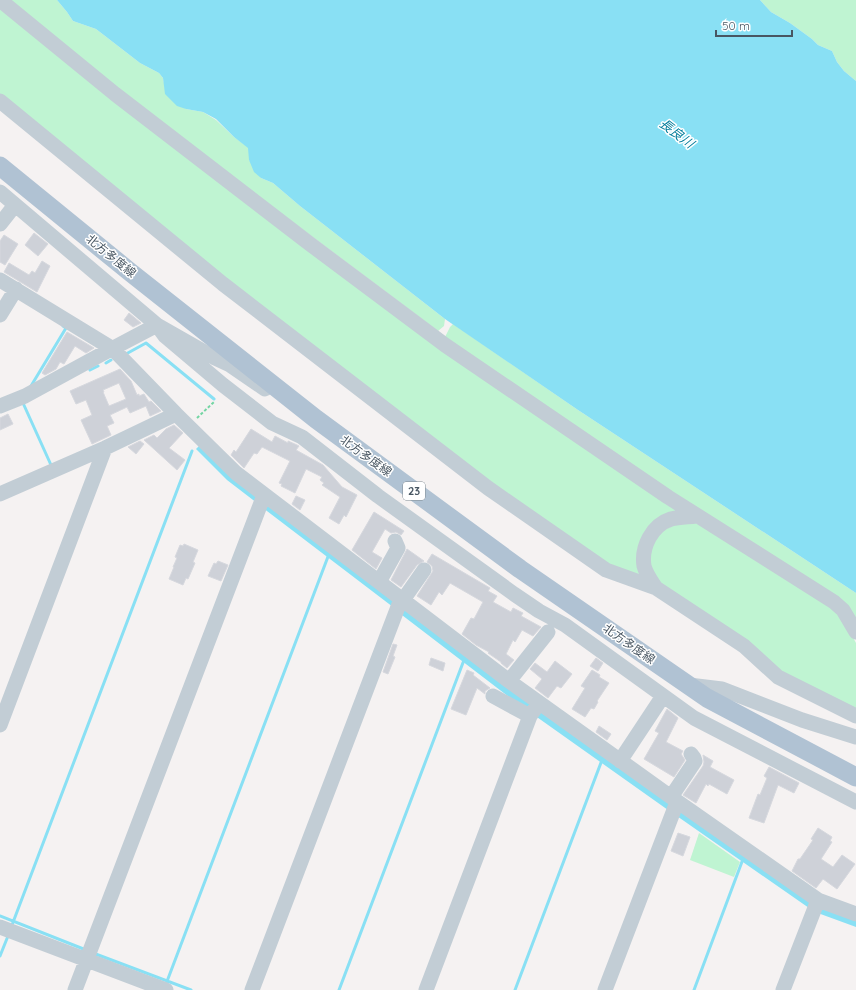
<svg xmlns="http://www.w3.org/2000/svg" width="856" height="990" font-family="Quicksand,'Noto Sans JP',sans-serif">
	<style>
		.green { fill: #bff4d2 }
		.water { fill: #89e0f4 }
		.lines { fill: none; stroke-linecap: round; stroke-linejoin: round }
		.stream { stroke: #89e0f4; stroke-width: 3 }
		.building { fill: #ced1d8; stroke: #d6d8de; fill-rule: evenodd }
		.path { stroke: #73d5a3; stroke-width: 2; stroke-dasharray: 3 2; stroke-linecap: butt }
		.minor { stroke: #c2cdd5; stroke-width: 15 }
		.major { stroke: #b0c2d3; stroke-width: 19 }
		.labels { text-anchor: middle; stroke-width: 3; stroke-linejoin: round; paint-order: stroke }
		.shield { fill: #fff; stroke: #7f8991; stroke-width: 1 }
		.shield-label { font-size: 11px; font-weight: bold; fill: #485662 }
		.street-label { font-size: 12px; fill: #485662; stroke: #fff }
		.water-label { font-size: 13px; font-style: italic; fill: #037d9b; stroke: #fff }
	</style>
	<rect width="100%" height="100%" fill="#f5f2f2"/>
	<path class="green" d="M7,0H57L67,12L73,21L96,29L140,63L159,73L163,78L166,94L186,109L203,112L216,120L234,137L249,148V160L261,178L273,183L300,206L445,319L444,326L438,331L118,91Z
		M760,0H856V81L844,71L837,62L832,51L818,45L812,39L790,23L771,12Z
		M0,4L113,96L679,509L650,531L647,581L620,573L491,483L226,283L0,95Z
		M453,324L578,410L856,593V621L445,337L450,327Z
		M687,520L701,525L839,612L856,643V712L777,669L656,583L647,554L656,533Z
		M699,833L740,862L734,877L690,860Z"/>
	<path class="water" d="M57,0H760L771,12L790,23L812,39L818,45L832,51L837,62L844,71L856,81V593L578,410L445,319L300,206L273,183L261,178L254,172L249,160L248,148L234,137L216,119L203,112L186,109L177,106L165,94L163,78L159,73L140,63L96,29L73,21L67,12Z
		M200,445L259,498L257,503L227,480L196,449Z
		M267,504L396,601L393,607L263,508Z
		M404,607L532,704L526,710L398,612Z
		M539,711L671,802L668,810L534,715Z
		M681,809L812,900L809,908L674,814Z
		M819,907L856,920V927L815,912Z"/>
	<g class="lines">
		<path class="stream" d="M126,354L146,343L214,399
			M106,363L111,360
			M90,370L98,366
			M31,386L66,328L63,326
			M24,403H23L51,465L50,466
			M0,916L86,950
			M12,925L192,451
			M93,953L191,990
			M0,956L8,936
			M166,984L329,554
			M339,990L464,660
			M515,990L602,760
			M694,990L743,859"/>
	</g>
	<path class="building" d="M34,233L48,244L38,256L25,245Z
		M4,235L18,244L5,265L0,262V241Z
		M42,261L50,266L37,292L4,272L9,263L29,275L32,271L35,273Z
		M129,313L141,323L133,327L124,320Z
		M67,332L94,348L86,353L75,346L64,364L60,362L56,369L45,375L42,373Z
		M120,369L131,381L137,395L139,394V396L144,394L149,402L151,401L161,411L150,416L146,406L130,413L127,407L110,415L114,423L107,426L111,435L92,444L81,420L92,415L86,400L76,404L70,391ZM119,383L126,399L109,406L103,392H104L103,390Z
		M8,414L13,424L0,430V418Z
		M174,425L183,433L169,448L185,460L177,470L144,440L154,435L157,438L166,429Z
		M251,429L272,442L275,436L288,443V441L297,445L299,446L296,450L323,465L342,487L357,495L346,517L344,515L339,524L329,518L340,497L322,485L324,483L320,480L322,477L306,469L295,493L281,486L282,484L279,483L290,461L262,447L257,454L254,453L244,468L231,455L234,450L236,452Z
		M140,441L144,444L136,454L128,447Z
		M296,496L305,500L300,510L292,504Z
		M374,512L404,531L401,535L396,532L391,533L385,529L372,552L382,558L376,569L352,550Z
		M184,544L198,550L193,562L195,563L188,579L186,578L183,585L169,579L174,567H173L177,558L175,557L180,545L183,546Z
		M407,549L424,561L417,565L401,587L391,580Z
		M432,554L490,588L488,591L497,596L493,602L511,612L513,608L523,613L521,616L541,627L533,636L522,630L515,642L513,640L506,654L514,660L507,668L501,663V662L488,653L489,652L476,645L462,634L471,618L474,619L483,602L450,583L442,595L439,592L431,605L417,596L433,571L432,566L427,562Z
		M218,561L228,565L221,581L208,576L214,563L216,564Z
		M393,644L397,645L393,656L395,657L388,674L383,672Z
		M431,658L445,663L443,671L429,665Z
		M596,658L603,663L598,671L590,666Z
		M555,661L572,674L561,688L557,686L548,698L535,688L542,679L530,669L535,663L547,672Z
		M467,670L474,673L473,675L490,688L485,691V694L477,688L466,715L451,709Z
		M592,670L600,675L599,677L609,683L597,701L598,702L594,709L591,708L585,717L572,709L585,688L581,686Z
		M667,709L678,718L666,742L683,751L681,754L685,760L674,777L644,759L659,733L655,731Z
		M599,726L611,734L607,740L596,732Z
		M703,755L713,761L710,767L734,780L727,794L709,784L708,786L706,784L696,803L683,795L703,766L704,762Z
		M769,767L799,783L794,793L778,785L764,823L749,818L758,794L760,795L767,778L764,776Z
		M818,828L832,837L830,841L832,842L821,859L833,867L842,855L855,864L837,889L823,879L816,888L792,871L798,859H800L813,840L811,839Z
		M678,833L690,837L683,856L671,851Z"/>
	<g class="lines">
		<path class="path" d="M197,418L215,401"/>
		<path class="minor" d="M0,0L115,94L310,244L445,345L668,497L834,602L843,610L856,632
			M0,101L223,284L488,488L606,570L656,588L744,646L778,677L856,716
			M0,192L157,325L215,358L230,365L265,389
			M0,224L15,205
			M0,280L113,349L176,414L236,473L509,681L671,797L818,900L856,914
			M0,315L16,289
			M157,325L165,336L223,385L272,423L302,437L378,496L514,594L539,611L565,625L694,718L856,802
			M0,406L25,396L102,354L157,325
			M0,494L105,448L176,414
			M379,582L398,548L395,541
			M656,588C652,582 646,574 644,566C641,547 652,525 671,519C679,517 688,517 696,516
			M403,600L424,570
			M509,681L548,632
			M689,685L722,689L802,720L856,737
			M493,696L530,716
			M0,725L105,448
			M620,761L663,696
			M671,797L695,761L694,758L691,754
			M0,927L166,990
			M75,990L264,495
			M252,990L401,599
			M426,990L530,716L539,703
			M605,990L677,802
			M783,990L818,900"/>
		<path class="major" d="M0,166L130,272L316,419L520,569L707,698L856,777"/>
	</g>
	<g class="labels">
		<rect class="shield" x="403" y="482" width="22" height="18" rx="3"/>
		<g class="shield-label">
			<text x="414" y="495">23</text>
		</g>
		<g class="street-label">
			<text transform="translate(111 256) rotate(39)" y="4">北方多度線</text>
			<text transform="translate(366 456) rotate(36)" y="4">北方多度線</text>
			<text transform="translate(629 644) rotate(35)" y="4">北方多度線</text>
		</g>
		<g class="water-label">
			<text transform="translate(677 133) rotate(37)" y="5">長良川</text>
		</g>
	</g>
	<path d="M716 30v6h76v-6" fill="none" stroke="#485662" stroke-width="2"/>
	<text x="722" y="30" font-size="12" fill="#485662" stroke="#ffffff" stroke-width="3" paint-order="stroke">50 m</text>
</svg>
